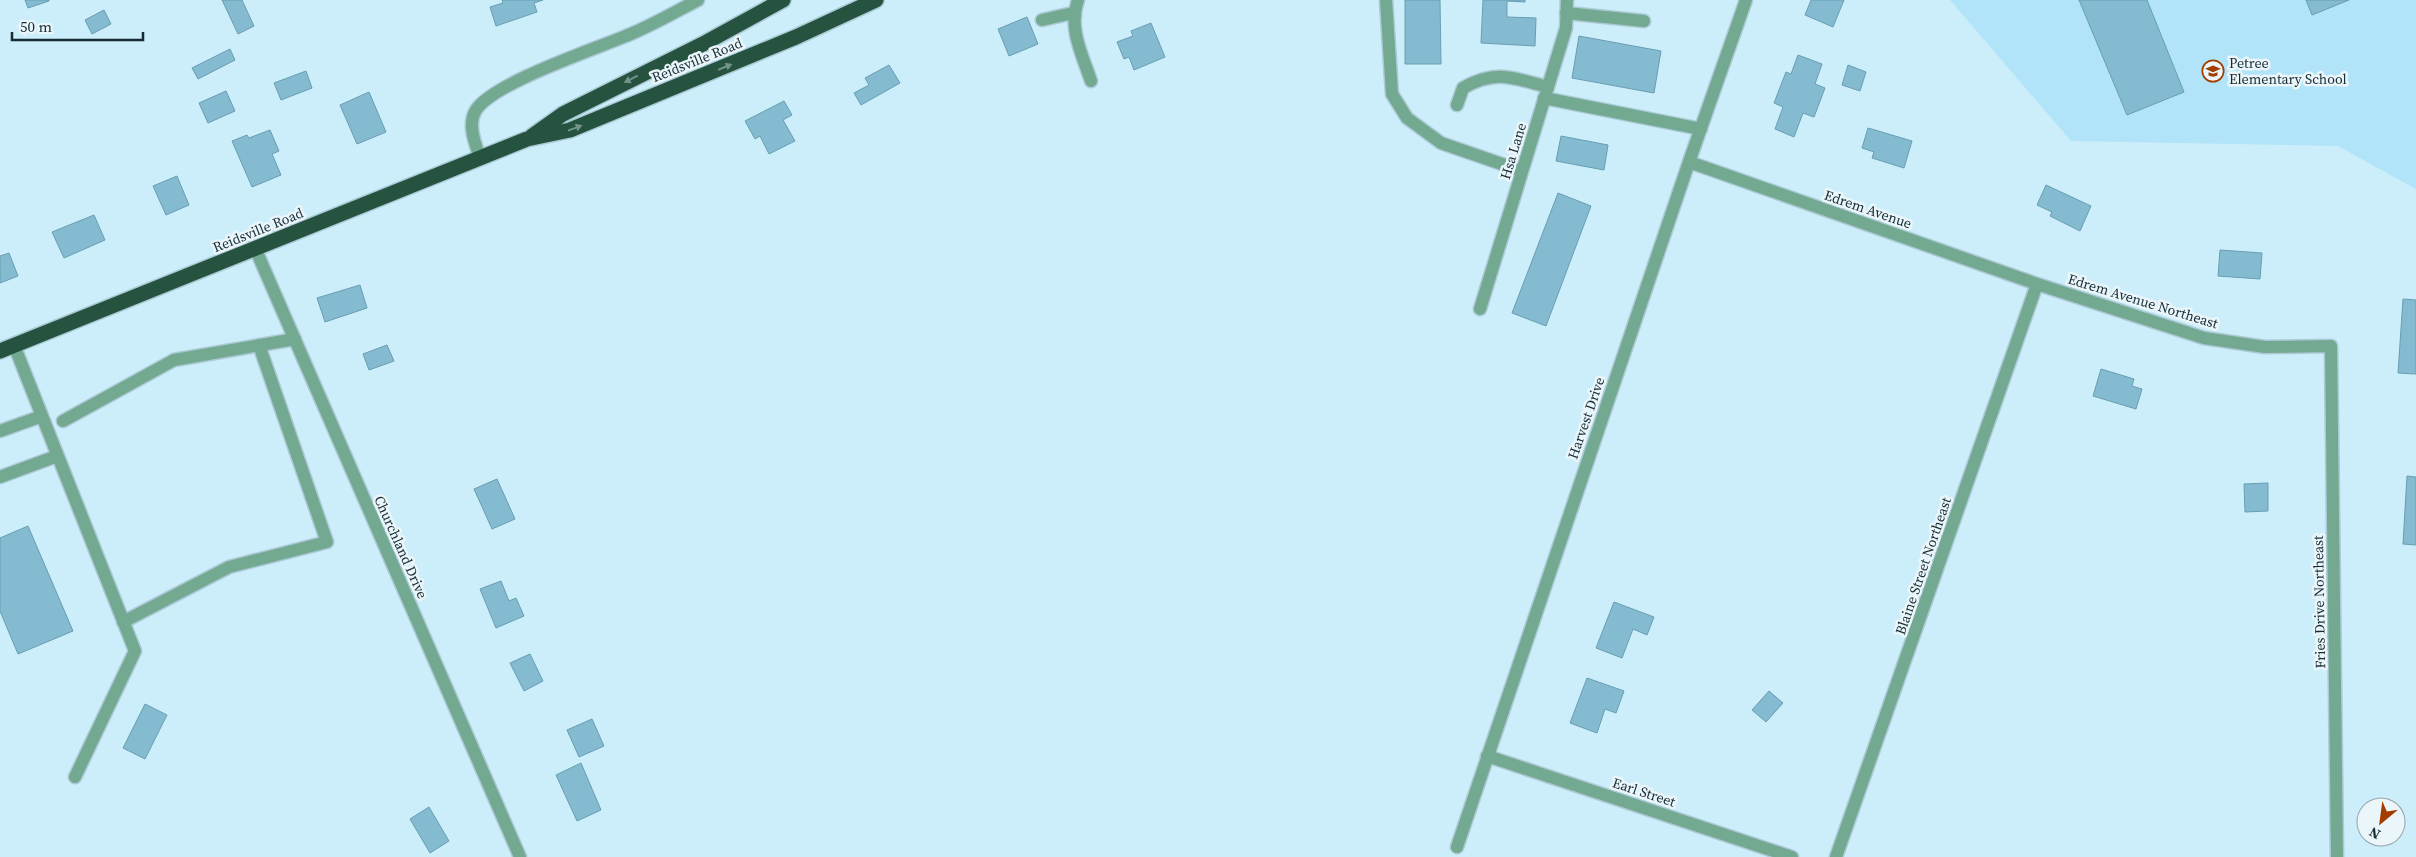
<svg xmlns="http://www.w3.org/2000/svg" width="2416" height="857" font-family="'Source Serif 4',serif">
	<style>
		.built { fill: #b1e4f8 }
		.building { fill: #85bbd0; stroke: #689eb2 }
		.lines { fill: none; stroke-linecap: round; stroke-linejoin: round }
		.minor-casing { stroke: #abcad6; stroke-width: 15 }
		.highway-casing { stroke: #abcad6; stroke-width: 18 }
		.minor { stroke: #73a990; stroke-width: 12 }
		.highway { stroke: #255340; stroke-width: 15 }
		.oneway { fill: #74948a }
		.labels { text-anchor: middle; stroke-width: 5; stroke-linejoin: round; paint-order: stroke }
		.street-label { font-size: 14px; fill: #162c34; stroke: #ebf6fa }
		.poi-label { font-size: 14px; fill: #162c34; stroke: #ebf6fa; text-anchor: start }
	</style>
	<rect width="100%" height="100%" fill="#ccedfa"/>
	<path class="built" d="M1950,0H2416V189L2338,146L2071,141Z"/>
	<path class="building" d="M25,0H49V1L28,8Z
		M222,0H242L254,26L238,34Z
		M502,0H543L534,3L537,12L496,26L490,7L503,3Z
		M1405,0H1440L1441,64H1405Z
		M1483,0H1525V2L1507,1V17L1536,18L1535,46L1481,43Z
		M1811,0H1844L1833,27L1805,15Z
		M2079,0H2147L2184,92L2127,115Z
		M2306,0H2349L2312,15Z
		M104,10L111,24L92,34L85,20Z
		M1027,17L1038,44L1009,56L998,29Z
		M1151,23L1165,57L1134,70L1129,57L1124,59L1117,42L1133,36L1131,31Z
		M1579,36L1661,51L1654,93L1572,78Z
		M230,49L235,60L198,79L192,68Z
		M1798,55L1822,64L1815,84L1825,88L1814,117L1803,113L1794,137L1775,129L1783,107L1774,103L1786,72L1791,74Z
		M889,65L900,83L861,105L854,93L869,85L865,78Z
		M1848,65L1866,72L1860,91L1842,85Z
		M306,71L312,88L281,100L274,83Z
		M226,91L235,111L208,123L199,103Z
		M369,92L386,132L357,144L340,105Z
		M784,101L792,115L783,120L795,141L769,154L760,136L755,139L745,121Z
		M1868,128L1912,141L1904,168L1872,158L1874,152L1862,148Z
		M270,130L279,151L272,154L281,175L252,187L232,141L247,135L249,138Z
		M1561,136L1608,145L1604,170L1556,161Z
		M177,176L189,205L166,215L153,186Z
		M2046,185L2091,206L2080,231L2050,216L2052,212L2037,205Z
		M1558,193L1591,206L1546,326L1512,313Z
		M94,215L105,240L64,258L52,232Z
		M2220,250L2262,253L2260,279L2218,276Z
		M9,253L18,276L0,283V256Z
		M360,285L367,308L325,322L317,298Z
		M2403,299L2416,300V374L2398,373Z
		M387,345L394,361L369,370L363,354Z
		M2101,369L2134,379L2132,386L2142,389L2136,409L2093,396Z
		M2407,476L2416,477V545L2403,544Z
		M497,479L515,519L492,529L474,489Z
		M2268,483V511L2245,512L2244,484Z
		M28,526L73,631L18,654L0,611V538Z
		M501,581L509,601L516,598L524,616L496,628L480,589Z
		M1614,602L1654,617L1647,635L1633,629L1622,658L1596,648Z
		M530,654L543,681L524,691L510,663Z
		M1587,678L1624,691L1616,713L1605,709L1597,733L1570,723Z
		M1769,691L1783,703L1766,722L1752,710Z
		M145,704L167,715L145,759L123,748Z
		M592,719L604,746L579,757L567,730Z
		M581,763L601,810L577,821L556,775Z
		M429,807L449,841L430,853L410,819Z"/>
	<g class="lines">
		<g class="minor-casing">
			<path id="minor" d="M1078,0C1068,28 1082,54 1091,81
				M1386,0L1392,94L1407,118L1441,143L1522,171
				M1566,13L1644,21
				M1042,20L1073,13
				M1544,98L1701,129
				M1457,105L1463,88C1496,69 1513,78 1548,87
				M480,158C475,143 467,124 476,110C494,82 599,48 633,33C656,23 677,11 698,0
				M1689,162L2037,284L2204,338L2265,347L2331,346L2337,857
				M255,248L520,857
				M1480,309L1566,28L1567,0
				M14,345L135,651L75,777
				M63,421L174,360L295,339
				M0,431L42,416
				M0,477L57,456
				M123,622L229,567L327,542L259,345
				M1487,756L1792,857
				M1457,847L1689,162L1746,0
				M1836,857L2037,284"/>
		</g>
		<g class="highway-casing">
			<path id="highway" d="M532,136L563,114L703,44L783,0
				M0,351L527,139L570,130L796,37L876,0"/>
		</g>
		<use href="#minor" class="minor"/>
		<use href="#highway" class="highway"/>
	</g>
	<defs><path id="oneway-solid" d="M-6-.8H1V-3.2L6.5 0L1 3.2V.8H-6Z" transform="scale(1.25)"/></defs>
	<g class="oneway">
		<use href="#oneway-solid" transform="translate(725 67) rotate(-22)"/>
		<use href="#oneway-solid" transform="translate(631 79) rotate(153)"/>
		<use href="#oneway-solid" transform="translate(575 128) rotate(-20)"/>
	</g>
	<defs>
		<g id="school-ring" transform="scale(1.125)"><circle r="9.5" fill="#ebf6fa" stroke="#a13e00" stroke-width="1.5"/><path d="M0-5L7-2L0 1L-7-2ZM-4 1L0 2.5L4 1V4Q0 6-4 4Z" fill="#a13e00"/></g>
	</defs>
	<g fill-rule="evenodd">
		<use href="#school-ring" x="2213" y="71"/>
	</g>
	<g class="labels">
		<g class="street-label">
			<text transform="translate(697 60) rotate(-22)" y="5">Reidsville Road</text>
			<text transform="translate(1513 151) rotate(-73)" y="5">Hsa Lane</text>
			<text transform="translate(1868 209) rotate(19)" y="5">Edrem Avenue</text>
			<text transform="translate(258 230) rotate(-22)" y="5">Reidsville Road</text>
			<text transform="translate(2143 301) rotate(17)" y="5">Edrem Avenue Northeast</text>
			<text transform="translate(1586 418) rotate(-71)" y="5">Harvest Drive</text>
			<text transform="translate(401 547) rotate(66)" y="5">Churchland Drive</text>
			<text transform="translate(1923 566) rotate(-71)" y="5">Blaine Street Northeast</text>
			<text transform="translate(2319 602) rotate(-91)" y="5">Fries Drive Northeast</text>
			<text transform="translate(1644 792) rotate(18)" y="5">Earl Street</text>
		</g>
		<g class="poi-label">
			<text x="2229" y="68">Petree<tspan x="2229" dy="16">Elementary School</tspan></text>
		</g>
	</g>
	<g transform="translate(2381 822) rotate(209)"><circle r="24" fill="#ebf6fa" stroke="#96a5ab"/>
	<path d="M0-4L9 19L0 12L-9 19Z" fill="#a13e00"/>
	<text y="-8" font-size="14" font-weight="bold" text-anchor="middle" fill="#162c34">N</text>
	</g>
	<path d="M12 32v8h131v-8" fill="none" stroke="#162c34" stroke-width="2.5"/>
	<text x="20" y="32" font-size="15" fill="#162c34" stroke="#ebf6fa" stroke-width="4" paint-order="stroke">50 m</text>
</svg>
